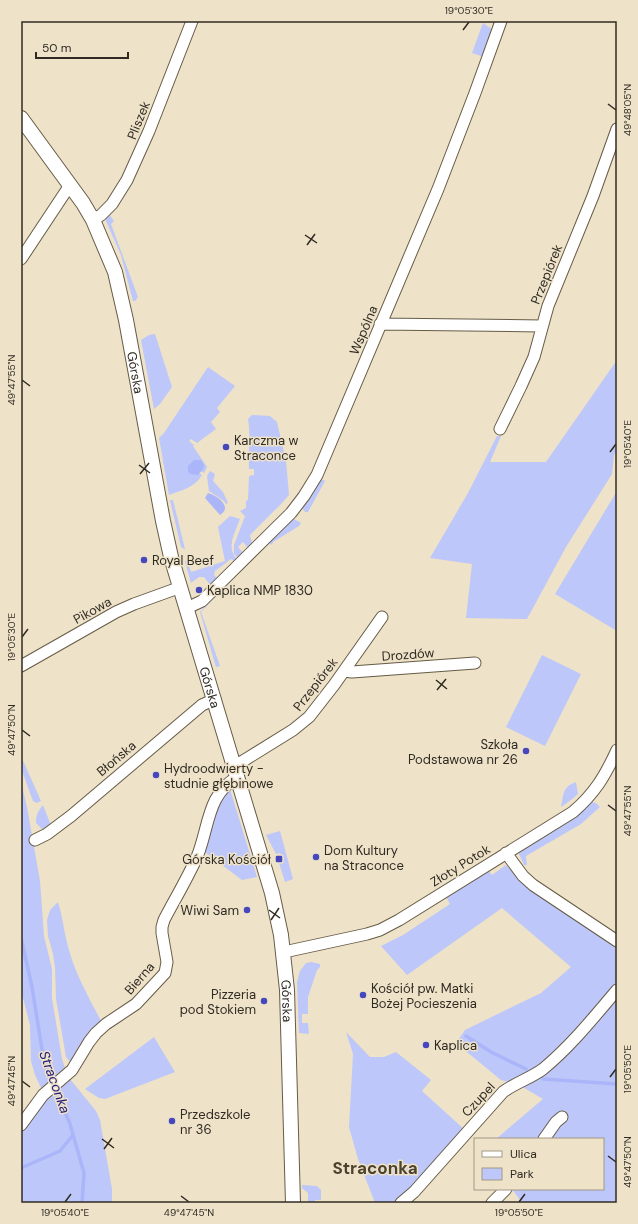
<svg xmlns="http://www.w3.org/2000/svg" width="638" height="1224" font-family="'DM Sans',sans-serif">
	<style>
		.green { fill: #bdc7f9 }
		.water { fill: #abb6fa }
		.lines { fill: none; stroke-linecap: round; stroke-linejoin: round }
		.stream { stroke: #abb6fa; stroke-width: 3.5 }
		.minor-casing { stroke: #665b46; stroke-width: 13 }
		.tertiary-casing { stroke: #665b46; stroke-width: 16 }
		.minor { stroke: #fff; stroke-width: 11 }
		.tertiary { stroke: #fff; stroke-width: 14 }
		.ticks { fill: none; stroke: #302b22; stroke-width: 1.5 }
		.poi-dot { fill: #4647bd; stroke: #eee2c9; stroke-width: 1.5 }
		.labels { text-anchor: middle; stroke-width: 3; stroke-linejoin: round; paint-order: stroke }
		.street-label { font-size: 13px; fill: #302b22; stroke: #eee2c9 }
		.poi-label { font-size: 13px; fill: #302b22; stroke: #eee2c9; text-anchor: start }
		.water-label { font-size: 14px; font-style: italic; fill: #241d7a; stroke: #eee2c9 }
		.district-label { font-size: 17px; font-weight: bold; fill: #4d422e; stroke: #eee2c9 }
		.neatline { fill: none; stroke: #302b22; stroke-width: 1.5 }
		.ticks-label { font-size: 10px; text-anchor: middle; fill: #302b22 }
	</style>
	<rect width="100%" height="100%" fill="#eee2c9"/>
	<path class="green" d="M483,23L493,30L484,57L472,53Z
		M109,214L114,221L111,224L138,297L135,301H133L121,255L106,221V218Z
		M155,334L172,387L160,404L154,409L141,340L149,335Z
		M617,360V450L614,455L612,474L566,547L527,619L466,618L472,564L430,558L468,493L497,436H501L490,462H546Z
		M208,367L235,386L217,408L220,412L211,422L216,429L197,443L191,439L189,441L194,445L193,446L207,467L204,473L201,471L203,469L198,475L199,473L202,475C194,488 182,490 169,495L159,438L164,433Z
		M252,415L270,416L277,422L286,461L289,495L281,504L250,535L252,543L249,549L243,542L238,547L244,554L239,559L234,554V545L245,516L240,511L246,508V501L248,500L249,476L254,475V469H249C248,452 251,436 248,419Z
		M210,471L215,474L213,481L223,492L228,503L226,504L224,501L209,491L207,476Z
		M319,478L325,481L308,512H305L301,507Z
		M617,491V631L555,594Z
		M170,500H173L185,549H184L181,547Z
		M230,516L240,519C235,533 225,548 238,560L236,562L231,559L215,571L214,575L218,579L211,586L204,577H199L191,583L185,562L187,559L191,572L225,561L218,527Z
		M294,519L301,523L299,526L273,542L272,545L269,543L289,520Z
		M235,576L201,612L220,666L216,667L200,612Z
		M542,655L581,674L545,746L506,727Z
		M21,756L41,801L37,803L33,801L21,768Z
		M21,782L27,807L40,881L44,936L52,969V998L62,1059L66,1071L42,1090L35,1075L31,1061L30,1025L21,990Z
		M576,782L578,794L571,800L561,807C564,794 562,787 576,782Z
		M229,786L257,877L242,880L202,850L213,812Z
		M592,802L596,803L600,807L581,824L526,856L527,865H524L519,854L521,851L572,819Z
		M43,805L52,828L43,830L36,823C36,815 38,811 43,805Z
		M280,831L293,879L285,882L279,863L283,862L280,853L276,854L266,835Z
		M506,865L520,880L531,890L617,947V983L583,1024L561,1048L538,1066L516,1079L508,1082L501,1080L456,1043L465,1030L541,993L571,967L502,908L407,975L381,946L403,935L450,904L446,897L489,871L492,875Z
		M58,902C63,918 64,934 69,950C76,976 90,999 102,1023L71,1063L66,1057L56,999L55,968L53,954L48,936L47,920L50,910Z
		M311,962L320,964V967L317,970L308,997V1014H302V1023H308L309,1034L299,1033L297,982L300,971L306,963Z
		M617,996V1203H522L512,1189H603V1139H496L543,1099L519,1085Z
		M346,1032L370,1057H384L396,1052L431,1080L422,1091L465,1130L398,1203H375L358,1159L349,1127L353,1054Z
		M154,1037L175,1072L105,1099L99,1098L85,1089Z
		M70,1079L96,1111L100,1120L112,1189V1203H21V1128L44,1097Z
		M302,1185L317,1186L321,1190V1200H315V1203H308V1193L302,1188Z"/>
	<path class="water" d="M194,460H201L204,465L203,469L198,475L190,474L188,472V466Z
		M208,493C218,496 233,507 220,515L205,498Z"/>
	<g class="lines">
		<path class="stream" d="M21,938L32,987L44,1062L70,1124L84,1173L82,1203
			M466,1036L491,1052L526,1069
			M543,1079L617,1084
			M21,1168L60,1151L73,1135"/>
		<g class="minor-casing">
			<path id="minor" d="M93,220L101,215L112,204L127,180L149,131L192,21
				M21,259L70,185
				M380,324L542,326
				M500,429L521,386L534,357L548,306L593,196L617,129
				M187,608L202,601L291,513L304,496L317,475L438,189L475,93L501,21
				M21,666L116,612L134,604L181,587
				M344,671L352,672L475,663
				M234,765L243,761L293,730L309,717L334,685L382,617
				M35,840L47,834L71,816L202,705L215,699
				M506,853L523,876L533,885L617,941
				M284,952L367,934L380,930L399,920L573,812C595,793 605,776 617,750
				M21,1125L43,1095L72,1070L89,1042L96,1033L106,1024L136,1004L165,973L167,962L162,933V927L164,920C175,899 187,879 197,857C209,828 207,793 238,777
				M544,1139L556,1122L562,1117
				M401,1203L414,1192L503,1092C515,1083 531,1078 543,1069C571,1046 594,1017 617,990
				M492,1203L506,1189"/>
		</g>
		<g class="tertiary-casing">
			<g id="tertiary">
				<path id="s1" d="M21,118L83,203L93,220L115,272L126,320L163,521L171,557L272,893L281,935L287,990L293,1203"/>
			</g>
		</g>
		<use href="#minor" class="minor"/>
		<use href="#tertiary" class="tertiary"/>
	</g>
	<path class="ticks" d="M463,30L469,22M608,104L616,110M305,235L317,243M307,245L315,234M22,380L30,386M610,452L616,444M139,465L150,473M140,474L149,463M22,637L28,629M436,680L447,689M437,690L446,679M22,730L30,736M608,805L616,811M269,910L280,918M271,920L279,908M610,1077L616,1069M22,1081L30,1087M102,1139L114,1148M104,1149L112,1138M608,1156L616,1162M181,1196L189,1202M65,1202L71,1194M519,1202L525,1194"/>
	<g class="poi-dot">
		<circle cx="226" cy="447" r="4"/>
		<circle cx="144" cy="560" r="4"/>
		<circle cx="199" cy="590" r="4"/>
		<circle cx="526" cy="751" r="4"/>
		<circle cx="156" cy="775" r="4"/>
		<circle cx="316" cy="857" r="4"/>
		<rect x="275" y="855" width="8" height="8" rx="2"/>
		<circle cx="247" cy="910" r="4"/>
		<circle cx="363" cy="995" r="4"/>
		<circle cx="264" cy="1001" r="4"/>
		<circle cx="426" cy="1045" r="4"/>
		<circle cx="172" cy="1121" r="4"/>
	</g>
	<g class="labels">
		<g class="street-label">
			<text transform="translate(138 120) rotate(-68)" y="5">Pliszek</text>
			<text transform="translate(546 274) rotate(-68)" y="5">Przepiórek</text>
			<text transform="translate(363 330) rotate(-67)" y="5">Wspólna</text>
			<text dy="5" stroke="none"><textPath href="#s1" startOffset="284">Górska</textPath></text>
			<text transform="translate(92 610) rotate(-29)" y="5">Pikowa</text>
			<text transform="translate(408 654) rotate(-4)" y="5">Drozdów</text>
			<text transform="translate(315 684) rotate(-52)" y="5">Przepiórek</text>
			<text dy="5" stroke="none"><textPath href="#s1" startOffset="608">Górska</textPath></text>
			<text transform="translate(116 758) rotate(-40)" y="5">Błońska</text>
			<text transform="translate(460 865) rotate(-32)" y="5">Złoty Potok</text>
			<text transform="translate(139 978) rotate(-49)" y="5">Bierna</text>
			<text dy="5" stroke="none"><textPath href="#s1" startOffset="932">Górska</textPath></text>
			<text transform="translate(478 1099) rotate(-47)" y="5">Czupel</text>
		</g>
		<g class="poi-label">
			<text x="234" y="445">Karczma w<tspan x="234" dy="15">Straconce</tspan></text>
			<text x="152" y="565">Royal Beef</text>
			<text x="207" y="595">Kaplica NMP 1830</text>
			<text x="518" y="749" text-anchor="end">Szkoła<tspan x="518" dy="15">Podstawowa nr 26</tspan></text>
			<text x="164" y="773">Hydroodwierty -<tspan x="164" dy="15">studnie głębinowe</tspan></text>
			<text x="324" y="855">Dom Kultury<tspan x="324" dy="15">na Straconce</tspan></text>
			<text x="271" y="864" text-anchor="end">Górska Kościół</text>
			<text x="239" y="915" text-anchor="end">Wiwi Sam</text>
			<text x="371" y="993">Kościół pw. Matki<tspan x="371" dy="15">Bożej Pocieszenia</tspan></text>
			<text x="256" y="999" text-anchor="end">Pizzeria<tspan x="256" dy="15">pod Stokiem</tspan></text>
			<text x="434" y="1050">Kaplica</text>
			<text x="180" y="1119">Przedszkole<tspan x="180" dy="15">nr 36</tspan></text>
		</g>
		<g class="water-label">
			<text transform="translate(55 1082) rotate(70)" y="5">Straconka</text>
		</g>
		<g class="district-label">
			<text x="375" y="1174">Straconka</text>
		</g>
	</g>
	<rect width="638" height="1224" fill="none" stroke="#eee2c9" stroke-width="44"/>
	<rect x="474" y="1138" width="130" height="52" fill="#eee2c9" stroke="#a29986"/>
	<rect x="482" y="1151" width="20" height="6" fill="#ffffff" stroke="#a29986"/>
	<text x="510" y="1158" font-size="12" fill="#302b22">Ulica</text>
	<rect x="482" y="1168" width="20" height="12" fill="#bdc7f9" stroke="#a29986"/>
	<text x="510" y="1178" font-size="12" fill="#302b22">Park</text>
	<path d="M36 52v6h92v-6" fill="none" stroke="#302b22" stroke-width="2"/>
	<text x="42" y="52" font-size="12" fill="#302b22" stroke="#eee2c9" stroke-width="3" paint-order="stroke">50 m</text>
	<rect x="22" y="22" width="594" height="1180" class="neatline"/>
	<g class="ticks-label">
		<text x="469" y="14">19°05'30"E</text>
		<text transform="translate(627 110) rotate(-90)" y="4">49°48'05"N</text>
		<text transform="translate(11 380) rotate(-90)" y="4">49°47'55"N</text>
		<text transform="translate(627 444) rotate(-90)" y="4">19°05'40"E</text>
		<text transform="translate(11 637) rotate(-90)" y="4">19°05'30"E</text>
		<text transform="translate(11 730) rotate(-90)" y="4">49°47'50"N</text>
		<text transform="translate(627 811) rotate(-90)" y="4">49°47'55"N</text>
		<text transform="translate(627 1069) rotate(-90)" y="4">19°05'50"E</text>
		<text transform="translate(11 1081) rotate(-90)" y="4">49°47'45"N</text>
		<text transform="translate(627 1162) rotate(-90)" y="4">49°47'50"N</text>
		<text x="65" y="1216">19°05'40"E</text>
		<text x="189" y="1216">49°47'45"N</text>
		<text x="519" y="1216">19°05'50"E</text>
	</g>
</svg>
